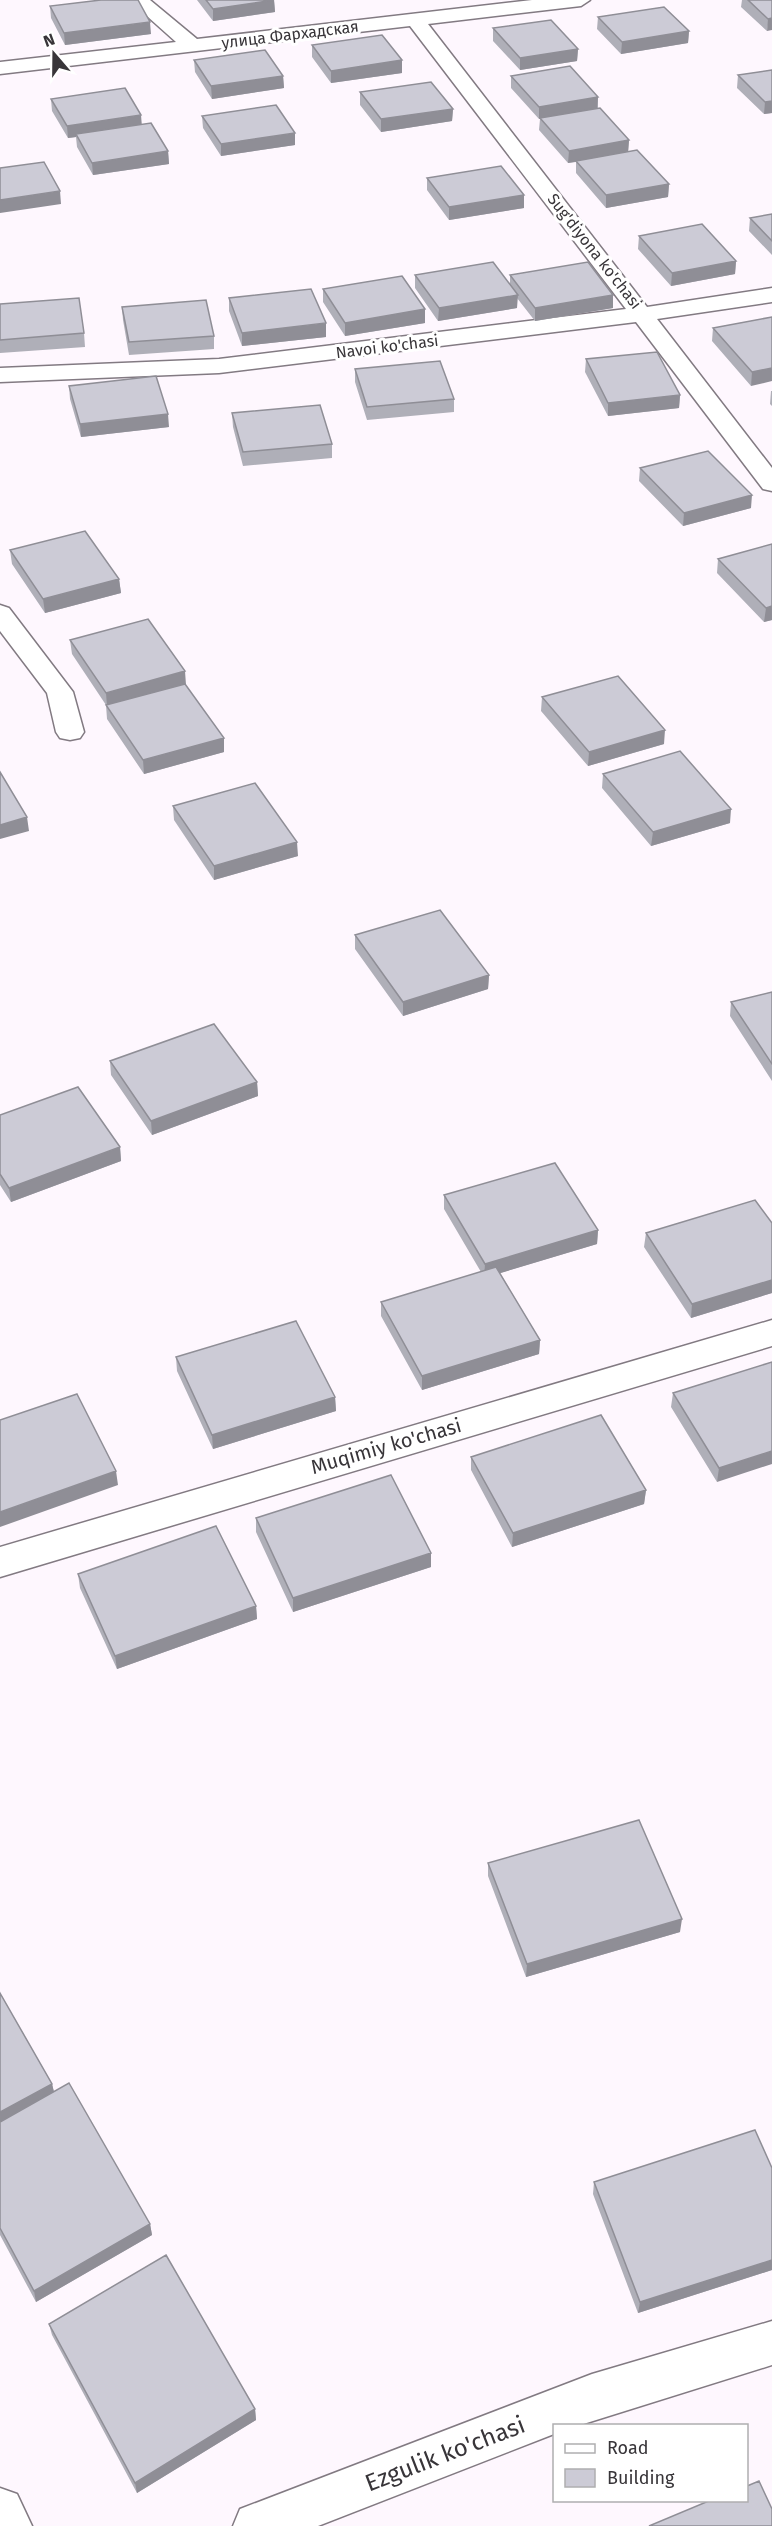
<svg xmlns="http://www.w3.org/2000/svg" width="772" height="2526" font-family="'Fira Sans',sans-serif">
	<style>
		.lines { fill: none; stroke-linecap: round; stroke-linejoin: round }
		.minor-casing { stroke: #827a82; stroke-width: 3 }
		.minor { fill: #fff; fill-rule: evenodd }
		.wall { fill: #afafb8 }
		.shaded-wall { fill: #8f8e96 }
		.building { fill: #cccbd6; stroke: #8f8e96; stroke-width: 1.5 }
		.labels { text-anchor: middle; stroke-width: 6; stroke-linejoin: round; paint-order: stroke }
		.far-street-label { font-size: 16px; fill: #383539; stroke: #fff }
		.street-label { font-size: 20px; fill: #383539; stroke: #fff }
		.near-street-label { font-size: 24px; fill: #383539; stroke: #fff }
	</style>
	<rect width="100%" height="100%" fill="#fef7fe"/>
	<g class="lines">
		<g class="minor-casing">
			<path id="minor" d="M129,0H150L197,39L532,0H590L581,6L428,24L647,307L772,288V302L657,319L772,468V491L763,489L636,322L219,373L0,382V368L219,359L626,309L410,26L0,74V62L176,42Z
				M0,605L9,608L73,692L84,732L80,738L70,740L60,738L56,732L47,693L0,631Z
				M772,1320V1346L0,1577V1547Z
				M772,2321V2365L577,2426H554V2434L318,2526H233L240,2509L592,2374Z
				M0,2488L17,2494L32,2526H0Z"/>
		</g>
		<use href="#minor" class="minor"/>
	</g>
	<path class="wall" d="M197,0H274L275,12L213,21Z
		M742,0H772L767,31L741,7Z
		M50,6L151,34L65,45L51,18Z
		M598,17L689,31L688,43L621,54L597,29Z
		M493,28L578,49L577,61L520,70L493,41Z
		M312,45L402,60V73L331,83L312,57Z
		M194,60L283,76L284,88L212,99L195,72Z
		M772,70V113L764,114L737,88L738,75Z
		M511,76L598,97V108L629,140L628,152L669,184L668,197L606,208L576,173V162L568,163L539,130L540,119H539L511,88Z
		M360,92L453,109L452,121L381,132L360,105Z
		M51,99L142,125L168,151L169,164L93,175L77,147L76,137L68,138L52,111Z
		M202,116L295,145L221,156L203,128Z
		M427,178L524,195V208L449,220L427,190Z
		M772,214V255L749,231L750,218Z
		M639,236L736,261L735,274L671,286L638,249Z
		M415,275L510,285V275L613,308L535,321L517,298V308L438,321L415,288Z
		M323,289L425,309V323L345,336L323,302Z
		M229,298L326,337L242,346L229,311Z
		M0,304L84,333L85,347L0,353Z
		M122,307L214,336V349L129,355L123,320Z
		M772,317L751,386L712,341L713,328Z
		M586,359L680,395L679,408L608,416L585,372Z
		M355,369L454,399V412L367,420L355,382Z
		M69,386L169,427L81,437L70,399Z
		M771,391H772V406L770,404Z
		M232,413L332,444V458L243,466L233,427Z
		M640,468L751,508L683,526L639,481Z
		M772,544V620L764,622L717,573L718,559Z
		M10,550L119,579L121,593L45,613L12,564Z
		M70,640L185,685L224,752L144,774L107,719L106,705L72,654Z
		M542,697L664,744L588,766L541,711Z
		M603,774L730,823L651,846L602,788Z
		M173,806L298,856L214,880L174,820Z
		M355,935L489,975L488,989L403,1016L355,949Z
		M772,992V1081L730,1016L731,1002Z
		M110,1061L257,1082L258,1096L152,1135L111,1075Z
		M0,1115L120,1147L121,1161L11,1202L0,1185Z
		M444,1195L598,1230L597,1244L500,1273L540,1340L539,1354L422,1390L381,1316V1302L481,1272L444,1209Z
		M772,1223V1293L691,1318L644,1247L646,1233Z
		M176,1357L335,1397L336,1411L213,1449L177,1371Z
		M772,1362L717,1482L671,1407L673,1393Z
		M471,1457L646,1490L644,1504L512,1547L471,1470Z
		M256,1518L431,1567L293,1612L256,1532Z
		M78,1574L256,1606L257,1619L117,1669L80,1588Z
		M488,1863L680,1932L526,1977L488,1876Z
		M0,1993L52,2084L54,2092L150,2224L152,2235L36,2302L0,2235Z
		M772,2168V2270L638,2313L593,2194L594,2182Z
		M49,2324L255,2409L256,2420L137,2493L52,2335Z"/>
	<path class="shaded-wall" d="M274,0L275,12L213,21V9Z
		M772,18V30L767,31L768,19Z
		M150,22L151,34L65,45L64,33Z
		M689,31L688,43L621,54L622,42Z
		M578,49L577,61L520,70V58Z
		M402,60V73L331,83V71Z
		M283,76L284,88L212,99L211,86Z
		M598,97L597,110L539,119V107Z
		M772,101V113L764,114L765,102Z
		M453,109L452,121L381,132V119Z
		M141,115L142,127L76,134V137L68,138L67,126Z
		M295,133V145L221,156V144Z
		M629,140L628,153L568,163L569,151Z
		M168,151L169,164L93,175L92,163Z
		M669,184L668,197L606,208V195Z
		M60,191L61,204L0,213V200Z
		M524,195V208L449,220V207Z
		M736,261L735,274L671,286L672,273Z
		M518,295L517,308L438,321L439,308Z
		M613,295V308L535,321V308Z
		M425,309V323L345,336V323Z
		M326,323V337L242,346V333Z
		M772,368V381L751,386L752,372Z
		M680,395L679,408L608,416V403Z
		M168,414L169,427L81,437L80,424Z
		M752,495L751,508L683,526L684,513Z
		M119,579L121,593L45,613L43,599Z
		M772,606V620L764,622L766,608Z
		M185,671L186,685L107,706L106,693Z
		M665,730L664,744L588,766L589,752Z
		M224,738V752L144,774L143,760Z
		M731,809L730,823L651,846L653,832Z
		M27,817L29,831L0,839V825Z
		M297,842L298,856L214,880V866Z
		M489,975L488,989L403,1016V1002Z
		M257,1082L258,1096L152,1135L151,1121Z
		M120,1147L121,1161L11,1202L9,1188Z
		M598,1230L597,1244L484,1278L485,1264Z
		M772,1280V1293L691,1318L692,1304Z
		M540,1340L539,1354L422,1390V1376Z
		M335,1397L336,1411L213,1449L212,1435Z
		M772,1451V1464L717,1482L719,1468Z
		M116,1471L118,1485L0,1527V1512Z
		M646,1490L644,1504L512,1547L513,1533Z
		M431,1553V1567L293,1612V1598Z
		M256,1606L257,1619L117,1669L115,1656Z
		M682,1919L680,1932L526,1977L527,1964Z
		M52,2084L55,2096L0,2126V2112Z
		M150,2224L152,2235L36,2302L34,2291Z
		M772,2260V2270L638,2313L640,2302Z
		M255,2409L256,2420L137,2493L135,2483Z"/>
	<path class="building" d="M101,0H138L150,22L64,33L50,6Z
		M206,0H274L213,9Z
		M748,0H772V18L768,19Z
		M664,7L689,31L622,42L598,17Z
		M551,20L578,49L520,58L493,28Z
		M382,35L402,60L331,71L312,45Z
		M265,50L283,76L211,86L194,60Z
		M570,66L598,97L539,107L511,76Z
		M772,70V101L765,102L738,75Z
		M431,82L453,109L381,119L360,92Z
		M125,88L141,115L67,126L51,99Z
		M276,105L295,133L221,144L202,116Z
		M600,108L629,140L569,151L540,118Z
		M151,123L168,151L92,163L76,134Z
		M637,150L669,184L606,195L576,161Z
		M44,162L60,191L0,200V168Z
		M501,166L524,195L449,207L427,178Z
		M772,214V241L750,218Z
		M702,224L736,261L672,273L639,236Z
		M493,262L518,295L439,308L415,275Z
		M588,262L613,295L535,308L510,275Z
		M402,276L425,309L345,323L323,289Z
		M311,289L326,323L242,333L229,298Z
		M79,298L84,333L0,340V304Z
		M206,300L214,336L129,342L122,307Z
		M772,317V368L752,372L713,328Z
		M657,352L680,395L608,403L586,359Z
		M440,361L454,399L367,407L355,369Z
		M156,376L168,414L80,424L69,386Z
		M320,405L332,444L243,452L232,413Z
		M708,451L752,495L684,513L640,468Z
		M85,531L119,579L43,599L10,550Z
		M772,544V606L766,608L718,559Z
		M148,619L185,671L106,693L70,640Z
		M618,676L665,730L589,752L542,697Z
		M185,684L224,738L143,760L106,705Z
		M680,751L731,809L653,832L603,774Z
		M0,772L27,817L0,825Z
		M255,783L297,842L214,866L173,806Z
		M440,910L489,975L403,1002L355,935Z
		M772,992V1064L731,1002Z
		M214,1024L257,1082L151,1121L110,1061Z
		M78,1087L120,1147L9,1188L0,1174V1115Z
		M555,1163L598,1230L485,1264L444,1195Z
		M755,1200L772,1223V1280L692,1304L646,1233Z
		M496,1267L540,1340L422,1376L381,1302Z
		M296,1321L335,1397L212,1435L176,1357Z
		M772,1362V1451L719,1468L673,1393Z
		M77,1394L116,1471L0,1512V1420Z
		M601,1415L646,1490L513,1533L471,1457Z
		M391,1475L431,1553L293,1598L256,1518Z
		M216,1526L256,1606L115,1656L78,1574Z
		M639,1820L682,1919L527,1964L488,1863Z
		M0,1993L52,2084L0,2112Z
		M69,2083L150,2224L34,2291L0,2228V2122Z
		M755,2130L772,2168V2260L640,2302L594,2182Z
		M166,2255L255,2409L135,2483L49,2324Z
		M759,2481L772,2509V2526H649L711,2500H747V2486Z"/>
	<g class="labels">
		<g class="far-street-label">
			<text transform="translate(290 34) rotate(-7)" y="6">улица Фархадская</text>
			<text transform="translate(595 251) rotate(52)" y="6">Sug'diyona ko'chasi</text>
			<text transform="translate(387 346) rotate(-7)" y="6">Navoi ko'chasi</text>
		</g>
		<g class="street-label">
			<text transform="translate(386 1446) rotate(-16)" y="7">Muqimiy ko'chasi</text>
		</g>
		<g class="near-street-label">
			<text transform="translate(445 2454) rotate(-21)" y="8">Ezgulik ko'chasi</text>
		</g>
	</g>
	<rect x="553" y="2424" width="195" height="78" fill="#ffffff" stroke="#afaeb0" stroke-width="1.5"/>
	<rect x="565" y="2444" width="30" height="9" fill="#ffffff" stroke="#afaeb0" stroke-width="1.5"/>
	<text x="607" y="2454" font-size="18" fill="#383539">Road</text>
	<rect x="565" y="2469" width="30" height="18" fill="#cccbd6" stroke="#afaeb0" stroke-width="1.5"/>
	<text x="607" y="2484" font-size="18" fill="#383539">Building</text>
	<g transform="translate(54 54) rotate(340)" stroke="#ffffff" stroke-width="4.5" paint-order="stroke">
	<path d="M0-4.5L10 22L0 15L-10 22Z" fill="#383539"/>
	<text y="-9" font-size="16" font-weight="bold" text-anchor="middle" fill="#383539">N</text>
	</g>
</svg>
